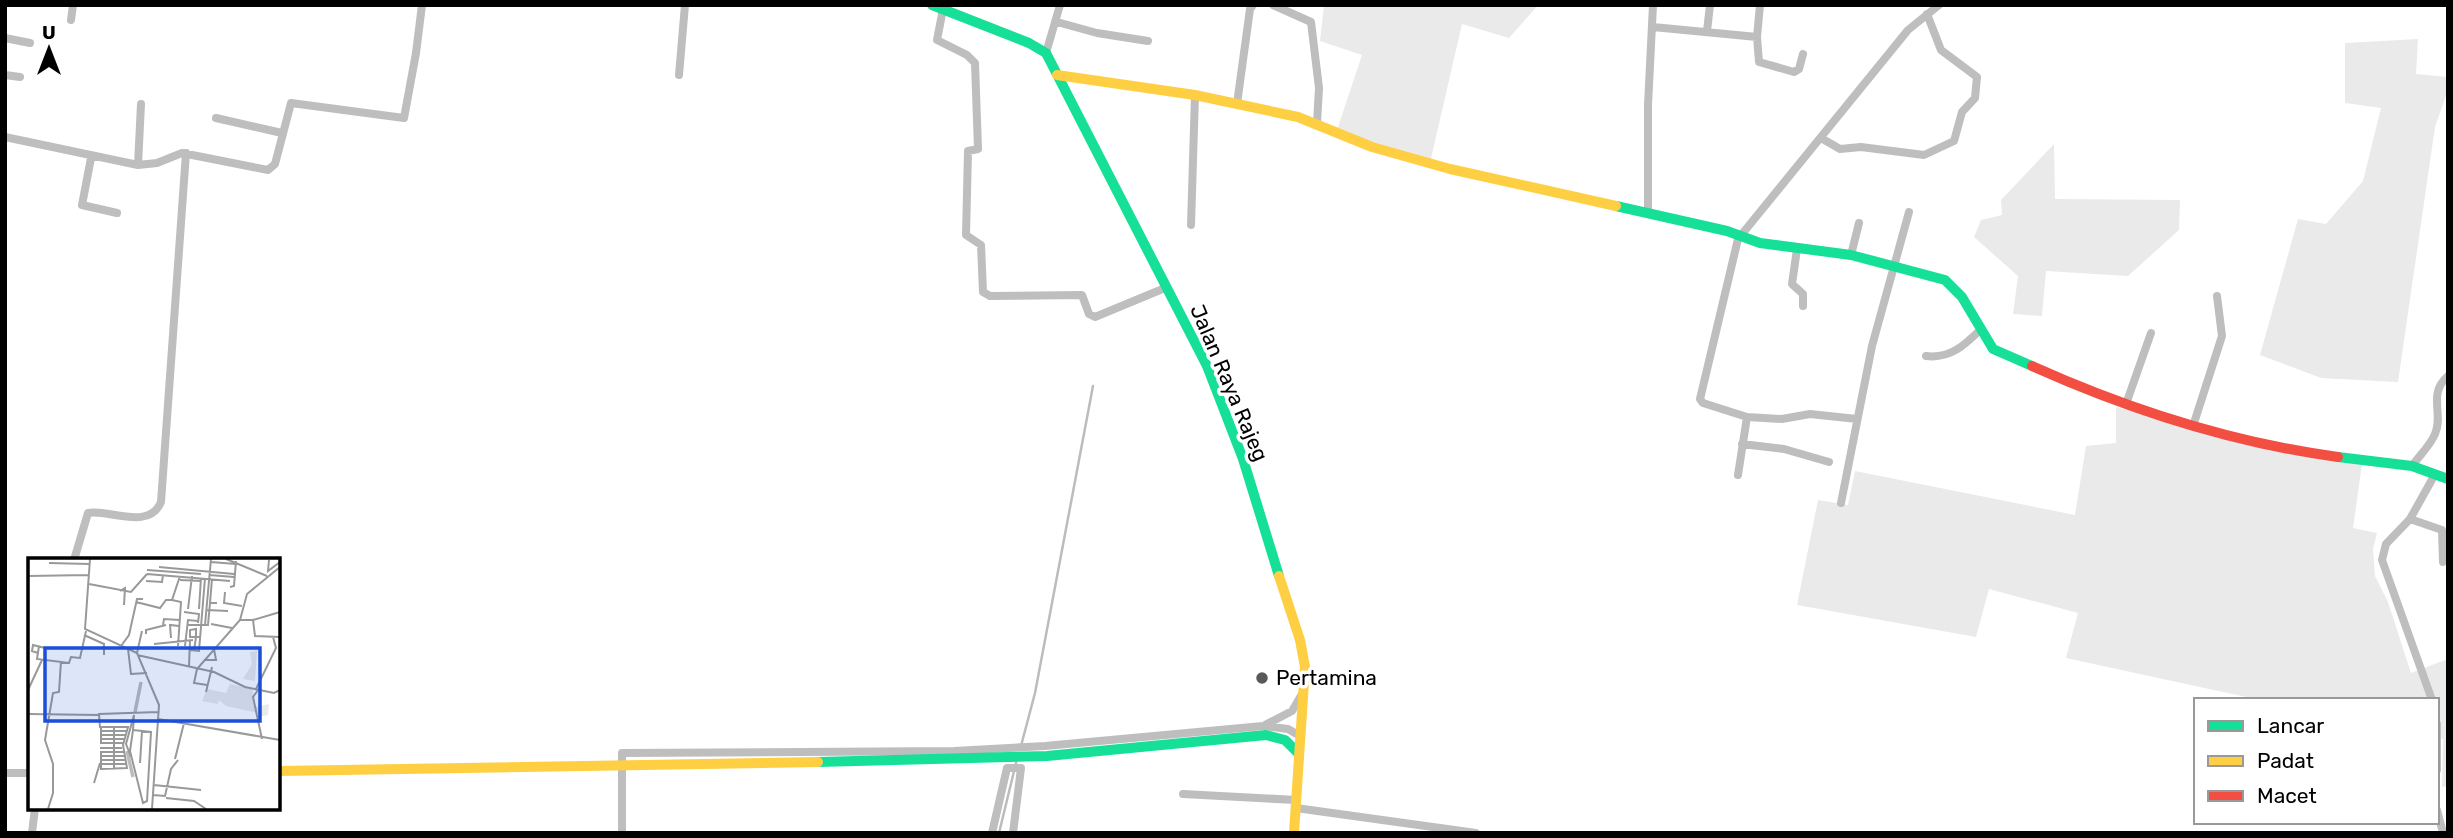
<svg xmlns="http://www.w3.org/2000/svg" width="2453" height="838" font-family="Rubik,sans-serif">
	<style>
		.green { fill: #eaeaea }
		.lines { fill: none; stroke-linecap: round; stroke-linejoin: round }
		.stream { stroke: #bcbcbc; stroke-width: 2.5 }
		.street { stroke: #bebebe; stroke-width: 8 }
		.fast { stroke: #16e098; stroke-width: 10 }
		.slow { stroke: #ffcf43; stroke-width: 10 }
		.jam { stroke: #f24e42; stroke-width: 10 }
		.poi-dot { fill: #595959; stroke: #fff; stroke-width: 2.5 }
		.labels { text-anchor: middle; stroke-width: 7; stroke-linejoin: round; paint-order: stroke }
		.street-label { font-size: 21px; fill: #000; stroke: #fff }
		.poi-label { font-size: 21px; fill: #000; stroke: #fff; text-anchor: start }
		.inset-river { fill: none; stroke: #bcbcbc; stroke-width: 3.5 }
		.inset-road { fill: none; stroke: #999; stroke-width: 2 }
		.view { fill: #1d4ed8; fill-opacity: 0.15; stroke: #1d4ed8; stroke-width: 3.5 }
		.inset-edge { fill: none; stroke: #000; stroke-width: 3.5 }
	</style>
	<rect width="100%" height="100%" fill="#fff"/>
	<path class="green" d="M1324,5H1538L1509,38L1462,24L1429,167L1335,136L1362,55L1320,41Z
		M2418,39L2416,74L2448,77V90L2435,127L2398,382L2321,378L2260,355L2298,219L2326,224L2363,181L2381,108L2345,103V43Z
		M2054,144L2055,199L2180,200L2179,230L2128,276L2046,271L2042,316L2013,314L2018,276L1974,237L1981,220L2002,215L2001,200Z
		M2116,407L2296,454L2362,464L2353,528L2377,533L2373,549L2375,576L2388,602L2411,673L2448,659V786L2442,787L2443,739L2437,738V700H2260L2066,658L2078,613L1989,589L1976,637L1797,605L1818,500L1848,505L1855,471L2075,515L2086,446L2116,443Z"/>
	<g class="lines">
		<path class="stream" d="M1021,746L1035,693L1093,386
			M999,833L1017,759"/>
		<path class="street" d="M1273,5L1311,22L1319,88L1317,123
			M943,9L937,40L967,55L975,63L978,149L968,151L966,235L981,245L983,292L990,296L1082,295L1089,314L1095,317L1165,288
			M71,20L73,5
			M1057,22L1097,33L1148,41
			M1653,27L1757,37L1760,5
			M1707,31L1710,5
			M1757,37L1759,62L1794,72L1799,69L1803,54
			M5,38L30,43
			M1046,53L1060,5
			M5,75L20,77
			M679,75L685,5
			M1237,104L1250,9L1253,5
			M216,118L282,133
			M5,137L138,165L157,163L182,153L268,170L275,164L291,103L404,118L416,53L422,5
			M1821,138L1840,149L1861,147L1924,155L1954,141L1962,112L1975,98L1977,77L1941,50L1927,14
			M91,158L82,205L117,213
			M138,165L141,104
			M1648,213V105L1653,5
			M1191,225L1195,95
			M1797,249L1792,284L1803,294V306
			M1851,255L1859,223
			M1926,356C1950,359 1965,345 1981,329
			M2126,404L2151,333
			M1857,419L1810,414L1782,419L1747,417L1703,403L1700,399L1738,239L1908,30L1939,5
			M2194,423L2222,336L2217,296
			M1742,444L1784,449L1829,462
			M2412,466C2419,456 2430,446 2435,434C2444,414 2427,394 2448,376
			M1738,475L1747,417
			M1841,503L1872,346L1909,212
			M2410,519L2442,530L2443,562
			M74,560L88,513C109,509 149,531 161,502L186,153
			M2432,700L2382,560L2386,544L2410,519L2434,476
			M2437,724V770
			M1265,725L1292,711L1302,694
			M5,773H30
			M1183,794L1296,800
			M1296,808L1476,833
			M2437,810L2443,833
			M32,833L35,808
			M622,833V753L954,751L1045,746L1263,726L1288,729L1300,736
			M992,833L1007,768H1021L1013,833"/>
		<path class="fast" d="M932,5L1029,43L1046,53L1207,366L1243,459L1279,576
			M1616,206L1727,231L1760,243L1851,255L1945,280L1962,297L1993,349L2032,366
			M2338,457L2412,466L2448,479
			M818,762L1047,756L1266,735L1285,740L1299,754"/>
		<path class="slow" d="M1057,75L1195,95L1298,117L1372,147L1450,169L1616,206
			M1279,576L1300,640L1305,667L1294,833
			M278,771L818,762"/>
		<path class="jam" d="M2032,366C2128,409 2234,443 2338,457"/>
	</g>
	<circle class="poi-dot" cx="1262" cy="678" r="7"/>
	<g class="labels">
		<g class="street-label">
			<text transform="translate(1229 383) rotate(67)" y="7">Jalan Raya Rajeg</text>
		</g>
		<g class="poi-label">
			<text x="1276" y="685">Pertamina</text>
		</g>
	</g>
	<g transform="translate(28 558)">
		<rect width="252" height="252" fill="#fff"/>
		<path d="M229,93L227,123L215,121L224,106L222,94ZM202,126L224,131L228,149L241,146L240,157L231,159L230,155L198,148L191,142L190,146L174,143L179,131L198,135Z" fill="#eaeaea"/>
		<path class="inset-river" d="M107,154L113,124M99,193L105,219"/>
		<path class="inset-road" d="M62,1L57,71L109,95L131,147L124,251M198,1L239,18M241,2L240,13L252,4M183,4L208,6M21,5L61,6M131,9L206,16M119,12L173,16M119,16L202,23M181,17L206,19M0,18L60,17M152,22L173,23M118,23L134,24L135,17M61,26L103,34L119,16M202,29L206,28L208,3M92,33L97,30L96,47M197,34L196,45L214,48M144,42L153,44L150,88M108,44L132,50L138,42H144L152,18M182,45L184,21M160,51L164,18M171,51L173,20M179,52L200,53M156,54L171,56L170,65M212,62H225L227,78L252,79M225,62L252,54M183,66L204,70M135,67L136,61L152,62M160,67H180L182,45H189M177,67L183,1M118,76V72L138,67M56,77L76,86V97M143,80L142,67L151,68M126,86L165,82M11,88L9,101L41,105L43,99L52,100L58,73M93,88L101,77L109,41H115M157,88L160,62L170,63M100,91L103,116L119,115M162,92L171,93L177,20M166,93L168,79V71L162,72V79H172M10,95L4,93L5,87L17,90M109,95L114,73M109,97L186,114L217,129L246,135L252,132M176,102H188L186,91M161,108L162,82M179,127L166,125L169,111L212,62L219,36L252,9M228,131L248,90L245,79M0,132L14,102M230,132L225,139L234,181M178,134L184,109M0,156L71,157M130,161L252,182M86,169V211M72,170L71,156L130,154M105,172L123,174L119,243L115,245L102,193ZM73,173H99M73,177H97M73,181H96M95,185H73V169H100L95,187L99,210L73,211V194H96M72,190H94M73,198H96M103,199L98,186L106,157L105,172M147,201L156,165M73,202H97M112,205L114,173M73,206H98M69,215L66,225L72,205M126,227L173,232M125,237L137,238L143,211L150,202M138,240L166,243L178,251M20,251L25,235V206L17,182L25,135L31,134L33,103"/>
		<path class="view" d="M17,90H232V163H17Z"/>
		<rect width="252" height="252" class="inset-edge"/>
	</g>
	<rect width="2453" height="838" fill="none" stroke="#000000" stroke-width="14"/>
	<rect x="2194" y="698" width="245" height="126" fill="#ffffff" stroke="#999999" stroke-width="2"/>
	<rect x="2208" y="721" width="35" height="10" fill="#16e098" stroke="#999999" stroke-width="2"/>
	<text x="2257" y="733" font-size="21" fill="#000000">Lancar</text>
	<rect x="2208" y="756" width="35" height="10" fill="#ffcf43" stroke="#999999" stroke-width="2"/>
	<text x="2257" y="768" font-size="21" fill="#000000">Padat</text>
	<rect x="2208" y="791" width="35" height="10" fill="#f24e42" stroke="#999999" stroke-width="2"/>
	<text x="2257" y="803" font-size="21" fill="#000000">Macet</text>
	<g transform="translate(49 49)" stroke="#ffffff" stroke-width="5" paint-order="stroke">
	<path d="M0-5L12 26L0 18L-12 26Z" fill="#000000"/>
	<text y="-10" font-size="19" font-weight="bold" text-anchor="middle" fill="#000000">U</text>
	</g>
</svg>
